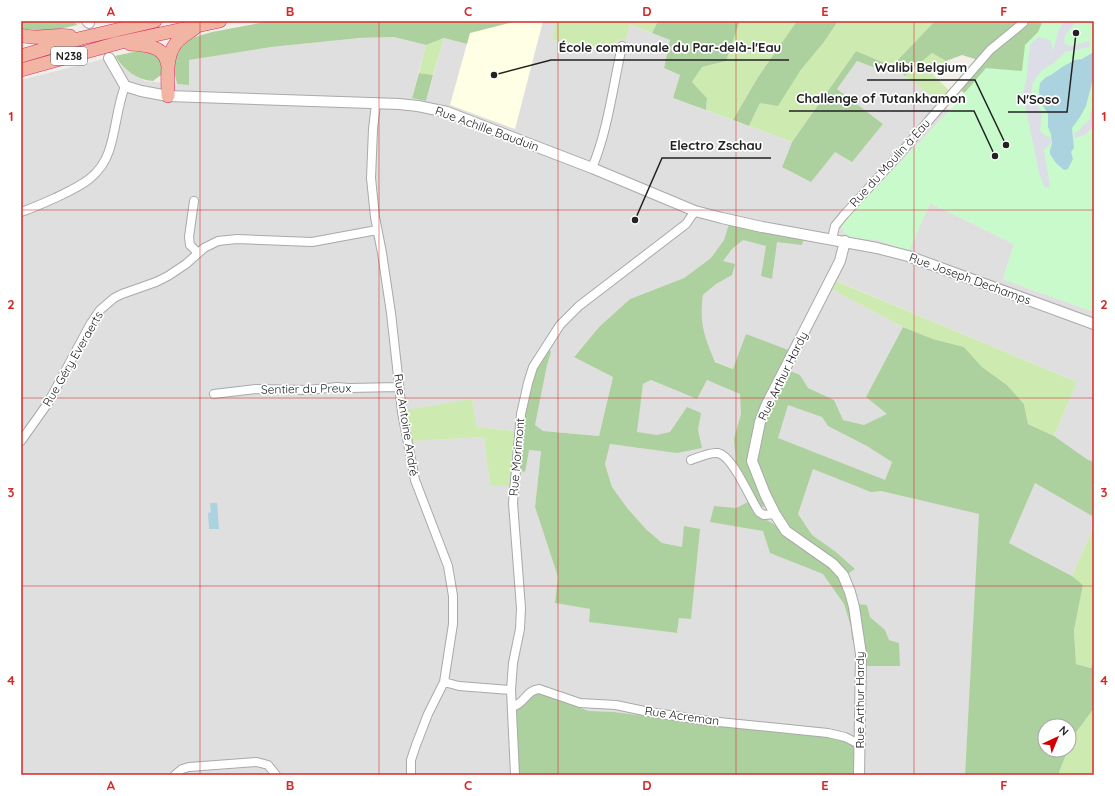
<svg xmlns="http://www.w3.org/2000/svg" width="1115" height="796" font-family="Quicksand,sans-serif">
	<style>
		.residential { fill: #e0dfdf; fill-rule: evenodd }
		.education { fill: #ffffe5 }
		.grass { fill: #cdebb0 }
		.forest { fill: #add19e; fill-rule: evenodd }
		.park { fill: #c8facc }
		.plaza { fill: #dddde8 }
		.water { fill: #aad3df }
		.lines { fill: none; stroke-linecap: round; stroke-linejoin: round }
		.minor-casing { stroke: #a9a9a9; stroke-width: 10 }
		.tertiary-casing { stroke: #a9a9a9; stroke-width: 12 }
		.trunk-casing { stroke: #dc2a67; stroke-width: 14 }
		.minor { stroke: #fff; stroke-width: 8 }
		.tertiary { stroke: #fff; stroke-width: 10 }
		.trunk { stroke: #f2b4a3; stroke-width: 13 }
		.grid { fill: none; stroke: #d62828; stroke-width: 1; stroke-opacity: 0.55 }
		.labels { text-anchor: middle; stroke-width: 3.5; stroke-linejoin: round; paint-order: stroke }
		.shield { fill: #fff; stroke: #646464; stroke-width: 1 }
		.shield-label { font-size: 11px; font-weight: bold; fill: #222 }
		.street-label { font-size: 12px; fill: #222; stroke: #fff }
		.leader { fill: none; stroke: #222; stroke-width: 1.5 }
		.callout-dot { fill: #222; stroke: #fff; stroke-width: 1.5 }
		.callout-label { font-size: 13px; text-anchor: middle; font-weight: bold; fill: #222; stroke: #fff; stroke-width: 3.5; stroke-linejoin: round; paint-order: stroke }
		.neatline { fill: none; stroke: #d62828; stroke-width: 1.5 }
		.grid-label { font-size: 13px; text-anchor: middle; font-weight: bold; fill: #d62828 }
	</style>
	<rect width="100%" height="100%" fill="#f2efe9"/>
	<path class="residential" d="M517,21H556L552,40L616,50L617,38L626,40L630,25L670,40L664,68L680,75L673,98L792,142L782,166L835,152L883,124L837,89L857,61L886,72L892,66L950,110L842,224L850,237L878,240L909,250L930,203L1014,244L1003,279L1094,312V526L1072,576L1009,543L1077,382L837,281L833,290L903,327L866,397L905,427L881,491L980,514L965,775H856L822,735L769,731L614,712L589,711L548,695L519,775H21V80L115,56L121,65L129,72L145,81L189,85V60L271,47L360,38L394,37L426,45L412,97L426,101L444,38L467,44ZM711,258L716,284L703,295L700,311L704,337L714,361L774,385L764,405L707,379L697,399L651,380L643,384L634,447L610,444L605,464L612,487L628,509L646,529L662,543L679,618L677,633L589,621L590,609L556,603L558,577L535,507L543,431L599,436L613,377L574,356L599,327L630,299L684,278ZM472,399L477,427L516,431L490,485L484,437L412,441Z"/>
	<path class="education" d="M517,21H543L515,129L450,105L470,33Z"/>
	<path class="grass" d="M556,21H658L652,33L630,25L626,40L617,39L616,50L552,40Z
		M740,21H797L758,77L733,120L706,110L707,98L692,82L702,67L726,61Z
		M838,21H935L892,66L856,51L792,142L749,126L760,103L800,71L824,42Z
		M444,38L433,75L419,73L426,45Z
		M932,53L946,61L933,75L950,91L941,103L905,76Z
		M836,281L1077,382L1054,436L1028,424L1024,404L1007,385L982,367L964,347L933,339L903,327L833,290Z
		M472,399L477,427L516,431L511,486L490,485L484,437L412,441L406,410Z
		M1094,526V663L1092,668L1076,664L1074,630L1083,585L1072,576Z
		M1094,708V775H1058L1075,734Z"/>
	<path class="forest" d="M21,21H74L77,25L42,33L21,32Z
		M270,21H517L470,33L467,44L444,38L426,45L394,37L360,38L271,47L189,60V85L177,84L174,71V60L177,51L188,39L212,32Z
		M658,21H740L726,61L702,67L692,82L707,98L706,110L673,98L680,75L664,68L670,40L652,33Z
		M797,21H838L824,42L800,71L778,106L760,103L749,126L733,120L758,77Z
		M935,21H1065L1027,76L986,69L965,93L961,91L980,64L975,59L962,55L946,61L932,53L905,76L893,66L886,72L857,61L837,89L883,124L852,162L835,152L811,182L782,167L792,142L856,51L892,66Z
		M133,52C151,52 164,53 161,75L153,81C137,80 124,70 115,56Z
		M419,73L433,75L426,101L412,98Z
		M729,224L804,237L802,245L777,242L772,279L761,276L766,246L743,240L732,249L723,261L735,264L732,275L716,284L703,295C699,322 704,336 715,362L733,369L746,334L791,351L749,460L768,506L759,507L736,462L734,439L741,414L740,394L707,380L697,399L651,380L643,384L637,432L657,435L670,432L687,407L701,413L698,430L702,448L677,453L610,444L605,464L612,487L628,509L646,529L662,543L682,547L684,526L700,529L691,619L679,618L677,633L589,622L590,609L555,603L558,577L535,507L541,451L529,450L525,472L518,470L527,391L534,371L547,348L551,352L547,365L535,425L543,431L599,436L613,377L574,357L599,327L630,299L684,278L711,258L724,240Z
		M903,327L933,339L964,347L982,367L1007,385L1024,404L1028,424L1054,436L1088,460L1094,462V517L1035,483L1009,543L1072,576L1083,585L1074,630L1076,664L1091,668L1094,663V708L1075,734L1069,748V726H1045V750H1068L1058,775H965L979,514L881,491L871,492L813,469L798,514L812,535L836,552L855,569L846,575L791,530L778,514L754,460L762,424L788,370L800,375L808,388L834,400L843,420L864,425L887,414L866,397ZM788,405L822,417L828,426L867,446L892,462L885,480L778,438Z
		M748,502L756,514L772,523L832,566L849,593L857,640H852L851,627L844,604L823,574L770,553L763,531L710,522L714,506L736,508Z
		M856,604L867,605L870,617L885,630L889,640L899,643L900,666H867L862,624Z
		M538,692L589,711L614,712L769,731L822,735L847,741L855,748L856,775H519L515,711L523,704L530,694Z"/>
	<path class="park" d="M1037,21H1094V312L1003,279L1014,244L930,203L909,251L878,240L850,237L843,231L841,224L950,110L986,68L1022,71L1025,45L1038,32L1042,23Z"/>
	<path class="plaza" d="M1065,21H1080L1074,24L1065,35L1064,43L1069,46L1075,45L1089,41L1090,47L1065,52L1055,62L1041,71L1033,82L1031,93L1033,99L1042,112L1040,130L1044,135L1050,137L1051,143L1044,150L1050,187L1045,188L1039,173L1023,94L1027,76L1030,45L1038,37L1050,40L1053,51L1059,29Z
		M1094,108V125L1085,135L1075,138L1074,133L1080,130L1083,125L1090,120L1091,111Z"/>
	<path class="water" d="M1094,52V75L1086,106L1080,117L1072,128L1074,148L1071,152L1073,159L1068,169L1064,170L1056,163L1050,154V150L1052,144L1051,134L1048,127V114L1040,101L1039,90L1040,83L1046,77L1051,75L1062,67L1075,60L1082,59Z
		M210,503H217L219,529H209L208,513L211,512Z"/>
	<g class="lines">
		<g class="minor-casing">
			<path id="minor" d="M376,104L373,129L371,178L375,217L382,253L391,313L402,412L415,480L448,566L453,596V624L444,682L428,714L416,745L411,760V775
				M592,168C608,130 613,86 622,46
				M194,201L189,237L190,245L198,253
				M21,212C33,208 44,203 55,198C78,187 100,178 109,151C116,130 117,107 125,86
				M832,239L835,226L844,215L897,157L990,50L1023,23
				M214,394L256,389L308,390L337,387L349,388L399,387
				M21,441L48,403L91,323L100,310L114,298L122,294L156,282L168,276L186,264L204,248L218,241L237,239L312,242L377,230
				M691,460C699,457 710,452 718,453C733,456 750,499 759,512L764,515L775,514
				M444,682L459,686L511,690
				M512,707C525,704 526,690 539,689L580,703L616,705L649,712L709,721L828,733L845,737L861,745
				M175,775L182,769L189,767L257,762L268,765L276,775
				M515,775L511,690L513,663L520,629L521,608L513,503L521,414L528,383L533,367L560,325L579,306L686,224L695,211"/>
		</g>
		<g class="tertiary-casing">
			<path id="tertiary" d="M87,21L89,23
				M109,58L125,86L141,91L168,96L399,104L418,106L447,112L592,168L695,211L722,218L762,227L877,248L908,256L1094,324
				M845,241L840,261L766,406L760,422L752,461L765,494L775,514L786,531L833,564L843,575L850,592L854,607L861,654L859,775"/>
		</g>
		<g class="trunk-casing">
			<path id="trunk" d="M21,35C38,41 53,33 70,36
				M130,44C141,45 156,45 163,54C166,57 167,62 168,66
				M21,56L82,38L155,21
				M21,70L118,43L220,21
				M168,96C168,80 165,57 176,43C181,37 190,32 196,27"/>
		</g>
		<use href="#minor" class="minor"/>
		<use href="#tertiary" class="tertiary"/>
		<use href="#trunk" class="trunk"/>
	</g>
	<path class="grid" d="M200,21V775M379,21V775M558,21V775M736,21V775M914,21V775M21,210H1094M21,398H1094M21,586H1094"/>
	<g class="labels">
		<rect class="shield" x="51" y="47" width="36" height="18" rx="3"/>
		<g class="shield-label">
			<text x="69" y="60">N238</text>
		</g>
		<g class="street-label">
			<text transform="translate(487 129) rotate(20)" y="4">Rue Achille Bauduin</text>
			<text transform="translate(890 163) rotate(-48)" y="4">Rue du Moulin à Eau</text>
			<text transform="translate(970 279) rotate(20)" y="4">Rue Joseph Dechamps</text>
			<text transform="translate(73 359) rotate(-60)" y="4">Rue Géry Everaerts</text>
			<text transform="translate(783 376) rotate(-64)" y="4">Rue Arthur Hardy</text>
			<text transform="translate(306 389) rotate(-1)" y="4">Sentier du Preux</text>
			<text transform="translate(406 425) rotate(81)" y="4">Rue Antoine André</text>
			<text transform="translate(517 457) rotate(-85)" y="4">Rue Morimont</text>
			<text transform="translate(860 700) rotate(-90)" y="4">Rue Arthur Hardy</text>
			<text transform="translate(682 716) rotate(8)" y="4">Rue Acreman</text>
		</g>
	</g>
	<path class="leader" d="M494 75L551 60H789M1006 145L975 80H867M995 156L974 111H789M1076 33L1067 112H1008M635 220L662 158H771"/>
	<g class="callout-dot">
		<circle cx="494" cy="75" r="4"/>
		<circle cx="1006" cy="145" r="4"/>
		<circle cx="995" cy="156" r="4"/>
		<circle cx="1076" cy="33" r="4"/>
		<circle cx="635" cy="220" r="4"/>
	</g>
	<g class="callout-label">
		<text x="670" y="52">École communale du Par-delà-l'Eau</text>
		<text x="921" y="72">Walibi Belgium</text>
		<text x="881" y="103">Challenge of Tutankhamon</text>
		<text x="1038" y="104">N'Soso</text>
		<text x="716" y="150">Electro Zschau</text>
	</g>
	<rect width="1115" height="796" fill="none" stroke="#ffffff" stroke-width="44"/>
	<g transform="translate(1057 738) rotate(44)"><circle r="19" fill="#ffffff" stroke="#a7a7a7"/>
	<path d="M0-3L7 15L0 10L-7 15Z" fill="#d40000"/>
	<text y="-6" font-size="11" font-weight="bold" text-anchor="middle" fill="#222222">N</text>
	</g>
	<rect x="22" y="22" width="1071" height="752" class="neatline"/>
	<g class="grid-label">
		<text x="111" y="16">A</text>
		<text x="290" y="16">B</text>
		<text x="468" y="16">C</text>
		<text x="647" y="16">D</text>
		<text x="825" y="16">E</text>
		<text x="1004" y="16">F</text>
		<text x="11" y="121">1</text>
		<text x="1104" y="121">1</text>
		<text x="11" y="309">2</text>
		<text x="1104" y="309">2</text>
		<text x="11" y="497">3</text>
		<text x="1104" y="497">3</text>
		<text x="11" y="685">4</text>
		<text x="1104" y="685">4</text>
		<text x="111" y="790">A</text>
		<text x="290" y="790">B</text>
		<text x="468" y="790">C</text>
		<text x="647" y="790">D</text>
		<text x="825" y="790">E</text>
		<text x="1004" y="790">F</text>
	</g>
</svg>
